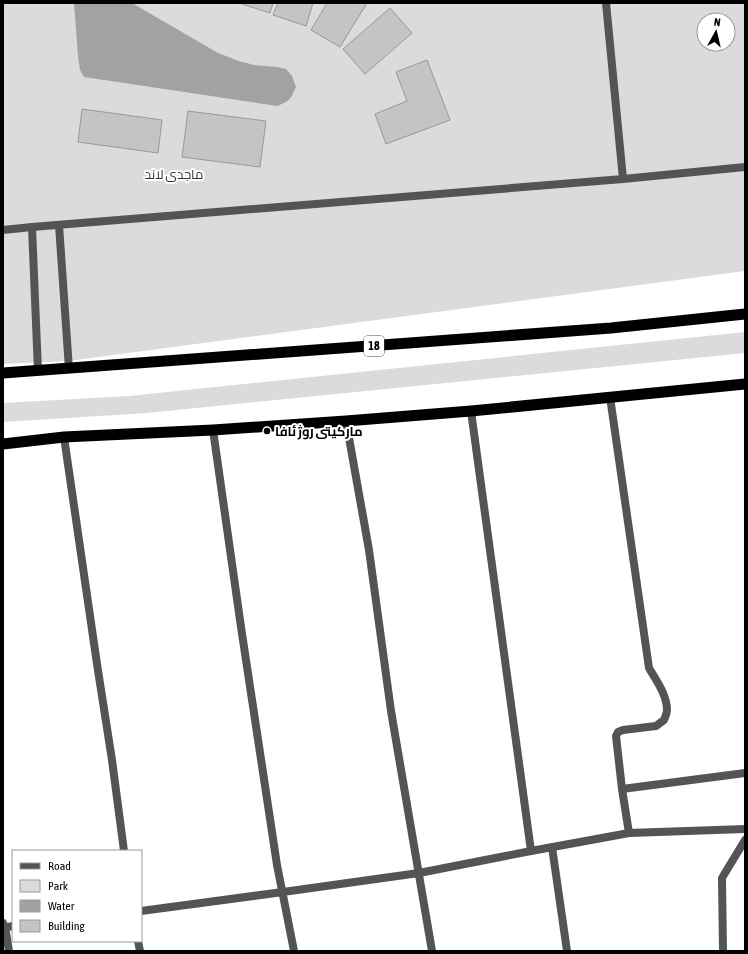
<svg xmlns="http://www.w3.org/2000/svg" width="748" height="954" font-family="'Asap Condensed',Cairo,sans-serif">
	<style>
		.green { fill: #dbdbdb; fill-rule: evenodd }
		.water { fill: #a2a2a2 }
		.building { fill: #c4c4c4; stroke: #989898 }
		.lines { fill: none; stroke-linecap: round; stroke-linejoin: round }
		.service { stroke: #545454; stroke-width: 8 }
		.minor { stroke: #545454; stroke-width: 8 }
		.trunk { stroke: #000; stroke-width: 11 }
		.poi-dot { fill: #000; stroke: #fff; stroke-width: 1.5 }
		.labels { text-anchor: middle; stroke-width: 4; stroke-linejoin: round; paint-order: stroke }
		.shield { fill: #fff; stroke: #4c4c4c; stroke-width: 1 }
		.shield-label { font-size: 12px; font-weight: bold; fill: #000 }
		.park-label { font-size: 13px; fill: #323232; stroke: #fff }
		.poi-label { font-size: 13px; font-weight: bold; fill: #000; stroke: #fff; text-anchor: start }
	</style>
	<rect width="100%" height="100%" fill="#fff"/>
	<path class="green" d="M3,3H745V271L68,361L3,364ZM704,20H728V44H704Z
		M745,332V353L147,413L3,422V403L129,396Z"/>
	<path class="water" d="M74,3H132L218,53L239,61L254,65L277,67L286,69L292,76L296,87C290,100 290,101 277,106L84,77L80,70L78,56Z"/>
	<path class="building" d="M239,3H273L270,13Z
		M278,3H313L306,26L273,15Z
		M327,3H367L340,47L311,30Z
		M390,8L412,33L365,74L343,49Z
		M427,60L450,120L386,144L375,114L407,101L396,72Z
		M82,109L162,120L158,153L78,142Z
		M188,111L266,121L260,167L182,157Z"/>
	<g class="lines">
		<path class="service" d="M606,3L623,179
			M59,225L69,369
			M32,227L38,371
			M3,230L32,227L623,179L745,167"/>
		<path class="minor" d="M610,397L649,668C656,680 667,695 667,710C667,714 665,717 664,720L656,726L623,730L618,732L616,736L622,789L629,833
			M471,411L531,851
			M346,421L369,550L391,711L432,951
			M213,430L241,627L277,865L294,951
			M64,437L97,664L112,760L124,851
			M622,789L745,773
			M552,847L567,951
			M141,911L283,892L419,873L531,851L629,833L745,829
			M3,923L5,927L9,951
			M3,928L13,926
			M138,941L140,951
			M723,951L722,878L745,840"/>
		<path class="trunk" d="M3,373L611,328L745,314
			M3,444L64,437L213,430L346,421L471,411L745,384"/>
	</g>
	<circle class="poi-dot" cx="267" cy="431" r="4"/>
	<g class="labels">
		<rect class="shield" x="364" y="336" width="20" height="20" rx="3"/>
		<g class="shield-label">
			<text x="374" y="350">18</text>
		</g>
		<g class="park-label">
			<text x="174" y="179">ماجدی لاند</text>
		</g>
		<g class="poi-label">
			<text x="275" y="436">ماركيتى روژ ئافا</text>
		</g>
	</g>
	<rect width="748" height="954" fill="none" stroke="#000000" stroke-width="8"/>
	<rect x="12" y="850" width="130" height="92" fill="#ffffff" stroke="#999999"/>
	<rect x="20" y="863" width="20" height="6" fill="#545454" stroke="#999999"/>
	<text x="48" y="870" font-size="12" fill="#000000">Road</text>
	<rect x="20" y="880" width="20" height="12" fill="#dbdbdb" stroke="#999999"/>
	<text x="48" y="890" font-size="12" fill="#000000">Park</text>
	<rect x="20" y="900" width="20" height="12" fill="#a2a2a2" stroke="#999999"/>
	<text x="48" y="910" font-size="12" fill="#000000">Water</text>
	<rect x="20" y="920" width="20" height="12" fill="#c4c4c4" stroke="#999999"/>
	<text x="48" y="930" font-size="12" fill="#000000">Building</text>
	<g transform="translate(716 32) rotate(8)"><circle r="19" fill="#ffffff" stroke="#999999"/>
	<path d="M0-3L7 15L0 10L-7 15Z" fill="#000000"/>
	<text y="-6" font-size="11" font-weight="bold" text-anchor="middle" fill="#000000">N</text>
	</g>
</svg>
